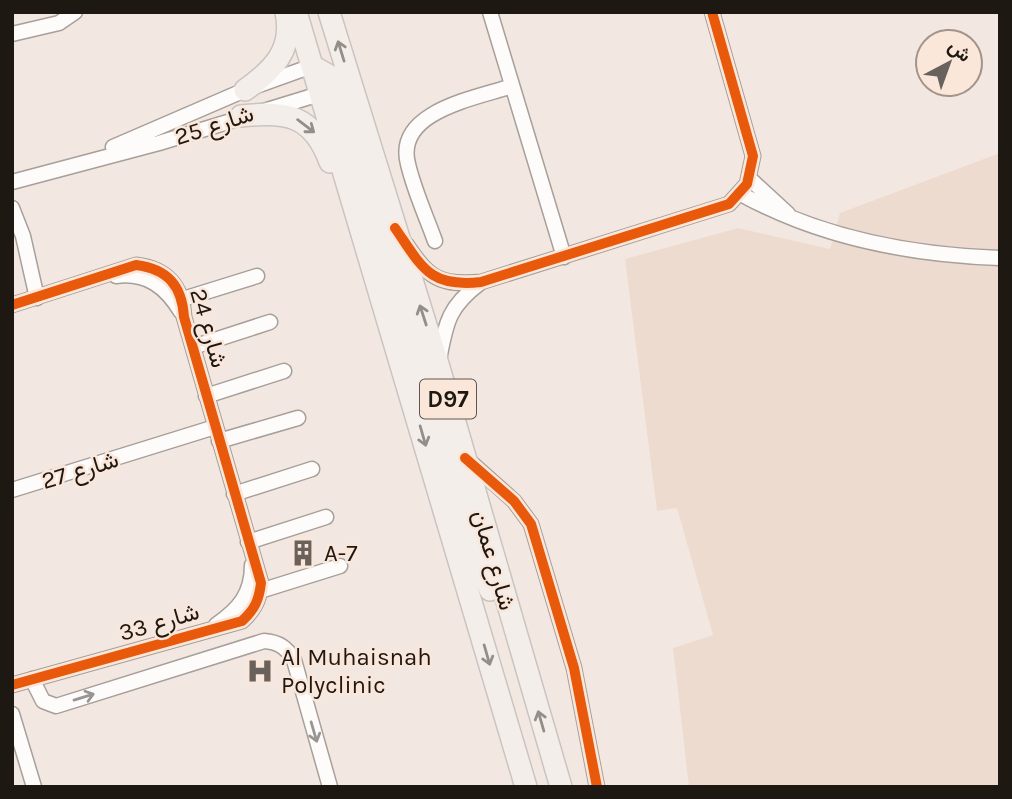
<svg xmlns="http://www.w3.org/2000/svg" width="1012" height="799" font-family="Karla,Vazirmatn,sans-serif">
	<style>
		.built { fill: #eedbcf }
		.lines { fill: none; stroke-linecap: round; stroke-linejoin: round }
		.street-casing { stroke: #a79f9a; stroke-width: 17 }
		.primary-casing { stroke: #cac4c1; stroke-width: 24 }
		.street { stroke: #fdfcfa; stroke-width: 14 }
		.primary { stroke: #f4eeea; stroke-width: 21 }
		.cycleway-casing { stroke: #fae7da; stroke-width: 15 }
		.cycleway { stroke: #e8590c; stroke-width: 10 }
		.oneway { stroke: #948e89 }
		.oneway2 { stroke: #999592 }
		.labels { text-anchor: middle; stroke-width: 5; stroke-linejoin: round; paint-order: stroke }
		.shield { fill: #fae7da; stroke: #60564f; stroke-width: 2 }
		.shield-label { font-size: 23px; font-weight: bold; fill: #1e1813 }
		.street-label { font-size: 24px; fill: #1e1813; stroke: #fae7da }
		.poi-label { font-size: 24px; fill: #1e1813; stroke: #fae7da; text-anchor: start }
	</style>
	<rect width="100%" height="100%" fill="#f3e8e1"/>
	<path class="built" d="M1000,153V787H689L673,648L713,635L677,508L657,511L625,259L738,228L830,249L840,213Z"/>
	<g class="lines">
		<g class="street-casing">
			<path id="street" d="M490,12L564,257
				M12,34L59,23L75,12
				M113,147L245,90L312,66
				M750,179L788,214
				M12,182L159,143L326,92
				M741,194C819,237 911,255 1000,258
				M12,208L23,236L37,298
				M435,241C426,216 414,190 408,164C394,111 477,98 512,86
				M406,244C429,278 439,286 481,282L729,204L747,184L753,156L712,12
				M116,276C147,272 166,287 181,312
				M183,299L257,276
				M12,305L136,265C168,269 182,286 184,317L261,583C259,600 255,609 242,621L12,685
				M193,347L270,322
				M439,360C446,323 448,307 480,283
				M206,396L284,371
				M219,441L298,418
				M467,459L514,501L531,524L574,668L597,787
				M12,490L215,427
				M234,494L312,469
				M248,542L326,517
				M260,591L340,566
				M216,625C239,609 252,594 252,565
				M32,679L43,701L56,706L264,641C279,642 287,648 294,660L330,787
				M12,714L34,787"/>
		</g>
		<g class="primary-casing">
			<path id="primary" d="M296,12L526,787
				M329,12L438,364L561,787
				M312,66L328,75L337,89L471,539L490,590
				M245,90C273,70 294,50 286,12
				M241,116C287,111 313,115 330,162"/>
		</g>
		<use href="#street" class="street"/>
		<use href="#primary" class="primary"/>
		<g class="cycleway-casing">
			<path id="cycleway" d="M395,228C422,267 429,288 481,282L729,204L747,184L753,156L712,12
				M12,305L136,265C168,269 182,286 184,317L261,583C259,600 255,609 242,621L12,685
				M465,458L514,501L531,524L574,668L597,787"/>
		</g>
		<use href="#cycleway" class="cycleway"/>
	</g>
	<defs><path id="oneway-shaft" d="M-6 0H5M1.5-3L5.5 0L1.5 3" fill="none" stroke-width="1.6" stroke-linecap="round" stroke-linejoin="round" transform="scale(1.75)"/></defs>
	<g class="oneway">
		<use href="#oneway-shaft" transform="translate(341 51) rotate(-107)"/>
		<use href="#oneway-shaft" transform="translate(306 126) rotate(37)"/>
		<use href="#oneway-shaft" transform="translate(423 315) rotate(-108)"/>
		<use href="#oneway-shaft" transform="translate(423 436) rotate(74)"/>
		<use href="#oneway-shaft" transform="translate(487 655) rotate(74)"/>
		<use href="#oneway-shaft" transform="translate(541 721) rotate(-106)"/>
	</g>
	<g class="oneway2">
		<use href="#oneway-shaft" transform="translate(84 697) rotate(-17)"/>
		<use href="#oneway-shaft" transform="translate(314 732) rotate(74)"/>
	</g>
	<defs>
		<g id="building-bare" transform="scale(2.1)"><path d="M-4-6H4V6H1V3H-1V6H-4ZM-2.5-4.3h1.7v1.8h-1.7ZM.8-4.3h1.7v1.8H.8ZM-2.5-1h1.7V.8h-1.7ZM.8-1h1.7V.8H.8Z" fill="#69615b" stroke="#fae7da" stroke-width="2.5" paint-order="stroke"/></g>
		<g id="hospital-bare" transform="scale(2.1)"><path d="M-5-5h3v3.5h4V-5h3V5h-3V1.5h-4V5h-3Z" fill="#69615b" stroke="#fae7da" stroke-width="2.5" paint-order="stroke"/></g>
	</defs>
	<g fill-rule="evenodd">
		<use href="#building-bare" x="303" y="553"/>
		<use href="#hospital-bare" x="260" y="671"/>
	</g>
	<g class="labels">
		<rect class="shield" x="420" y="379.5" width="56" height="39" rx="5"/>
		<g class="shield-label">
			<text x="448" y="407">D97</text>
		</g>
		<g class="street-label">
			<text transform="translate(214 125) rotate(-18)" y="8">شارع 25</text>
			<text transform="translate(209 328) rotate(74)" y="8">شارع 24</text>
			<text transform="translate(80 470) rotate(-17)" y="8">شارع 27</text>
			<text transform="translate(494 560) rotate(74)" y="8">شارع عمان</text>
			<text transform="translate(159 622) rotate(-16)" y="8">شارع 33</text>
		</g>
		<g class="poi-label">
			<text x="324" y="561">A-7</text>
			<text x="281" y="665">Al Muhaisnah<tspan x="281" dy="28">Polyclinic</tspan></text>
		</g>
	</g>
	<rect width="1012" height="799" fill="none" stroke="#1e1813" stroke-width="28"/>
	<g transform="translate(949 63) rotate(41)"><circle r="33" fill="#fae7da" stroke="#a2948a" stroke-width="2"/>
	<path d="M0-5L12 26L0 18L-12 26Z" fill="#69615b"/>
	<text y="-10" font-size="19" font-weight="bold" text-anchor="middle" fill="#1e1813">ش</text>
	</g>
</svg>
